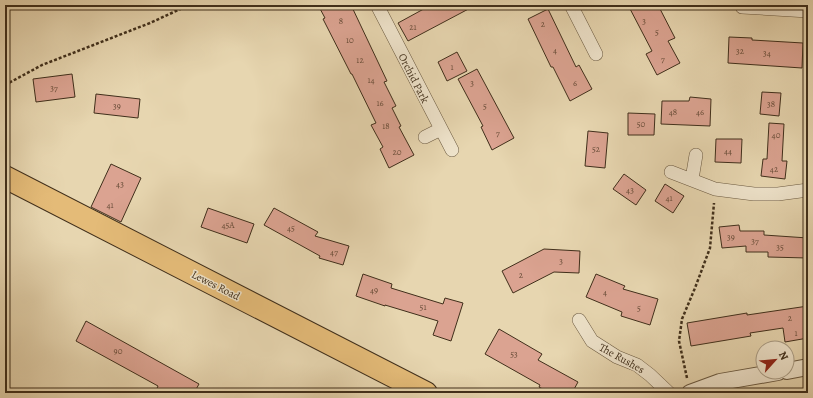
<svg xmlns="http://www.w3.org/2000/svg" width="813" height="398" font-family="Alegreya,serif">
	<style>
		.building { fill: #dba391; stroke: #402f1b }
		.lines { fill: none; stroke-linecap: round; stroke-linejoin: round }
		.minor-casing { stroke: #6a5940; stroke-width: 14 }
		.tertiary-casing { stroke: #6a5940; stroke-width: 18 }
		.trunk-casing { stroke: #402f1b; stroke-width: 24 }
		.path { stroke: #402f1b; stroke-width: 2.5; stroke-dasharray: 3 2; stroke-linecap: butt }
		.minor { stroke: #efe4cc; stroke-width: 13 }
		.tertiary { stroke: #efe4cc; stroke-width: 16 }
		.trunk { stroke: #e4bb78; stroke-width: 22 }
		.labels { text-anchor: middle; stroke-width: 3; stroke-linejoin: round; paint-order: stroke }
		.number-label { font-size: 9px; fill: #674c38 }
		.street-label { font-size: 11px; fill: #402f1b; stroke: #efe4cc }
	</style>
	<rect width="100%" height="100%" fill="#e7d6b0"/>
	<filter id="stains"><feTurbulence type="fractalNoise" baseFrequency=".005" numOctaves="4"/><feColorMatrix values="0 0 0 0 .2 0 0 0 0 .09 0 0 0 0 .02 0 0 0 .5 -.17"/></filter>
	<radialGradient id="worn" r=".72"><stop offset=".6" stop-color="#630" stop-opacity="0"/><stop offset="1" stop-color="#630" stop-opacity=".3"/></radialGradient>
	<path class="building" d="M318,5H351L387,81L384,82L396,106L392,108L401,126L399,127L414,155L389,168L380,149L383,147L371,125L376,123L352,74H351L323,19L325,18Z
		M431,5H476L408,41L398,23Z
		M628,5H658L675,38L668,41L680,63L657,75L646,54L652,51Z
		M548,9L576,67L579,65L592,89L570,101L553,67H551L528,19Z
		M729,37L752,38V40L803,43L802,68L728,63Z
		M457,52L467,71L447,81L438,62Z
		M477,69L514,138L492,150L481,127L483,126L458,79Z
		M72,74L75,97L36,102L33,79Z
		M762,92L781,93L779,116L760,114Z
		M96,94L140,99L138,118L94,113Z
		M690,97L711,99L710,126L661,124L662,101H689Z
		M628,113L655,114L654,135H628Z
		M769,123L784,124L782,161H787L785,179L761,176L763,159H767Z
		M588,131L608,133L605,168L585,166Z
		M716,139H742L741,163L715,162Z
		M111,164L141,178L121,222L91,207Z
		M624,174L646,190L636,205L613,189Z
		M665,184L684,196L673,213L655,201Z
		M208,208L254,224L247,243L201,227Z
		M274,208L318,232L315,236L349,246L343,265L319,258L320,256L264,225Z
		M739,225L740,231H764V235L808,238V258L768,257V252H746V246L722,248L719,227Z
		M544,249L580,251L579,273L554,272L513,293L502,271Z
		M363,274L392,284L391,288L443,304L445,298L463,303L451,341L433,335L438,321L385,305V306L356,296Z
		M596,274L625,286L623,289L658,299L650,325L621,316L622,312L586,297Z
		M808,306V338L785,342L783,328L750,333L751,336L691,346L687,323L747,313V315Z
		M86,321L199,384L194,393H155L158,386L76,341Z
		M499,329L542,354L538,360L578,382L572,393H550L539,387L540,385L485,354Z"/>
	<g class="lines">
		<g class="minor-casing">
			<path id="minor" d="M377,5L452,150
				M571,5L596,54
				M742,7L808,11
				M425,137L441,129
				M671,172L715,189L754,194H778L808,190
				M692,179L696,155
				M579,320L592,341L617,357L637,365L650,375L669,393"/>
		</g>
		<g class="tertiary-casing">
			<path id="tertiary" d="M787,371L808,367
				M690,393L720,382L778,372"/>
		</g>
		<g class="trunk-casing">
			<path id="trunk" d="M5,177L426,393"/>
		</g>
		<path class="path" d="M5,85L42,65L150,23L189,5
			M687,378L679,341L682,319L695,288L710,248L714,203"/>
		<use href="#minor" class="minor"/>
		<use href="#tertiary" class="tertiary"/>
		<use href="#trunk" class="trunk"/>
	</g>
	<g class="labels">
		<g class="number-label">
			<text x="341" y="24">8</text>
			<text x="644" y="24">3</text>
			<text x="543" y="27">2</text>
			<text x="413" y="30">21</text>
			<text x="657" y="35">5</text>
			<text x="350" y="43">10</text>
			<text x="555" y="53">4</text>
			<text x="740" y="54">32</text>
			<text x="767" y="56">34</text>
			<text x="663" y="62">7</text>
			<text x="360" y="63">12</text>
			<text x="452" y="70">1</text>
			<text x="371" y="83">14</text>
			<text x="472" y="86">3</text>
			<text x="575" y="86">6</text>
			<text x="54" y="91">37</text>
			<text x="380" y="106">16</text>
			<text x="771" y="107">38</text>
			<text x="117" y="109">39</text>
			<text x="485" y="109">5</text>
			<text x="673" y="115">48</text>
			<text x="700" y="115">46</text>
			<text x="641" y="127">50</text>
			<text x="386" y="129">18</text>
			<text x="498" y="136">7</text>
			<text x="776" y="138">40</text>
			<text x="596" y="152">52</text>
			<text x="728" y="154">44</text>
			<text x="397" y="155">20</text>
			<text x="774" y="172">42</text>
			<text x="120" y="187">43</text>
			<text x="630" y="193">43</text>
			<text x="669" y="201">41</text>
			<text x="110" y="208">41</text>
			<text x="228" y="228">45A</text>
			<text x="291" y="231">45</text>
			<text x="731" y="240">39</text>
			<text x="755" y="244">37</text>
			<text x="780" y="250">35</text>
			<text x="334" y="255">47</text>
			<text x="561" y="264">3</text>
			<text x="521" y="278">2</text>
			<text x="374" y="293">49</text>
			<text x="605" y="295">4</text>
			<text x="423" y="310">51</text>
			<text x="639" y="311">5</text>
			<text x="790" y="321">2</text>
			<text x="796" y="336">1</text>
			<text x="118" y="354">90</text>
			<text x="514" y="357">53</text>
		</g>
		<g class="street-label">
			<text transform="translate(414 78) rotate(63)" y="4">Orchid Park</text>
			<text transform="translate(216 285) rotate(27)" y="4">Lewes Road</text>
			<text transform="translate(622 358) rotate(29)" y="4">The Rushes</text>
		</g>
	</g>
	<rect width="813" height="398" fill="none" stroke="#e7d6b0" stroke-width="20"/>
	<rect x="6" y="6" width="801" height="386" fill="none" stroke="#402f1b" stroke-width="2"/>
	<rect x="10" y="10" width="793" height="378" fill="none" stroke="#402f1b"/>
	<g transform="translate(775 360) rotate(63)"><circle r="19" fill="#efe4cc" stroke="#a99c85"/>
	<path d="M0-3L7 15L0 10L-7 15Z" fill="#8f2418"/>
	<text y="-6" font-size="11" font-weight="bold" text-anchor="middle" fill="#402f1b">N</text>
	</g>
	<rect width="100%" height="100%" filter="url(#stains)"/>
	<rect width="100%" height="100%" fill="url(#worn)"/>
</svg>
